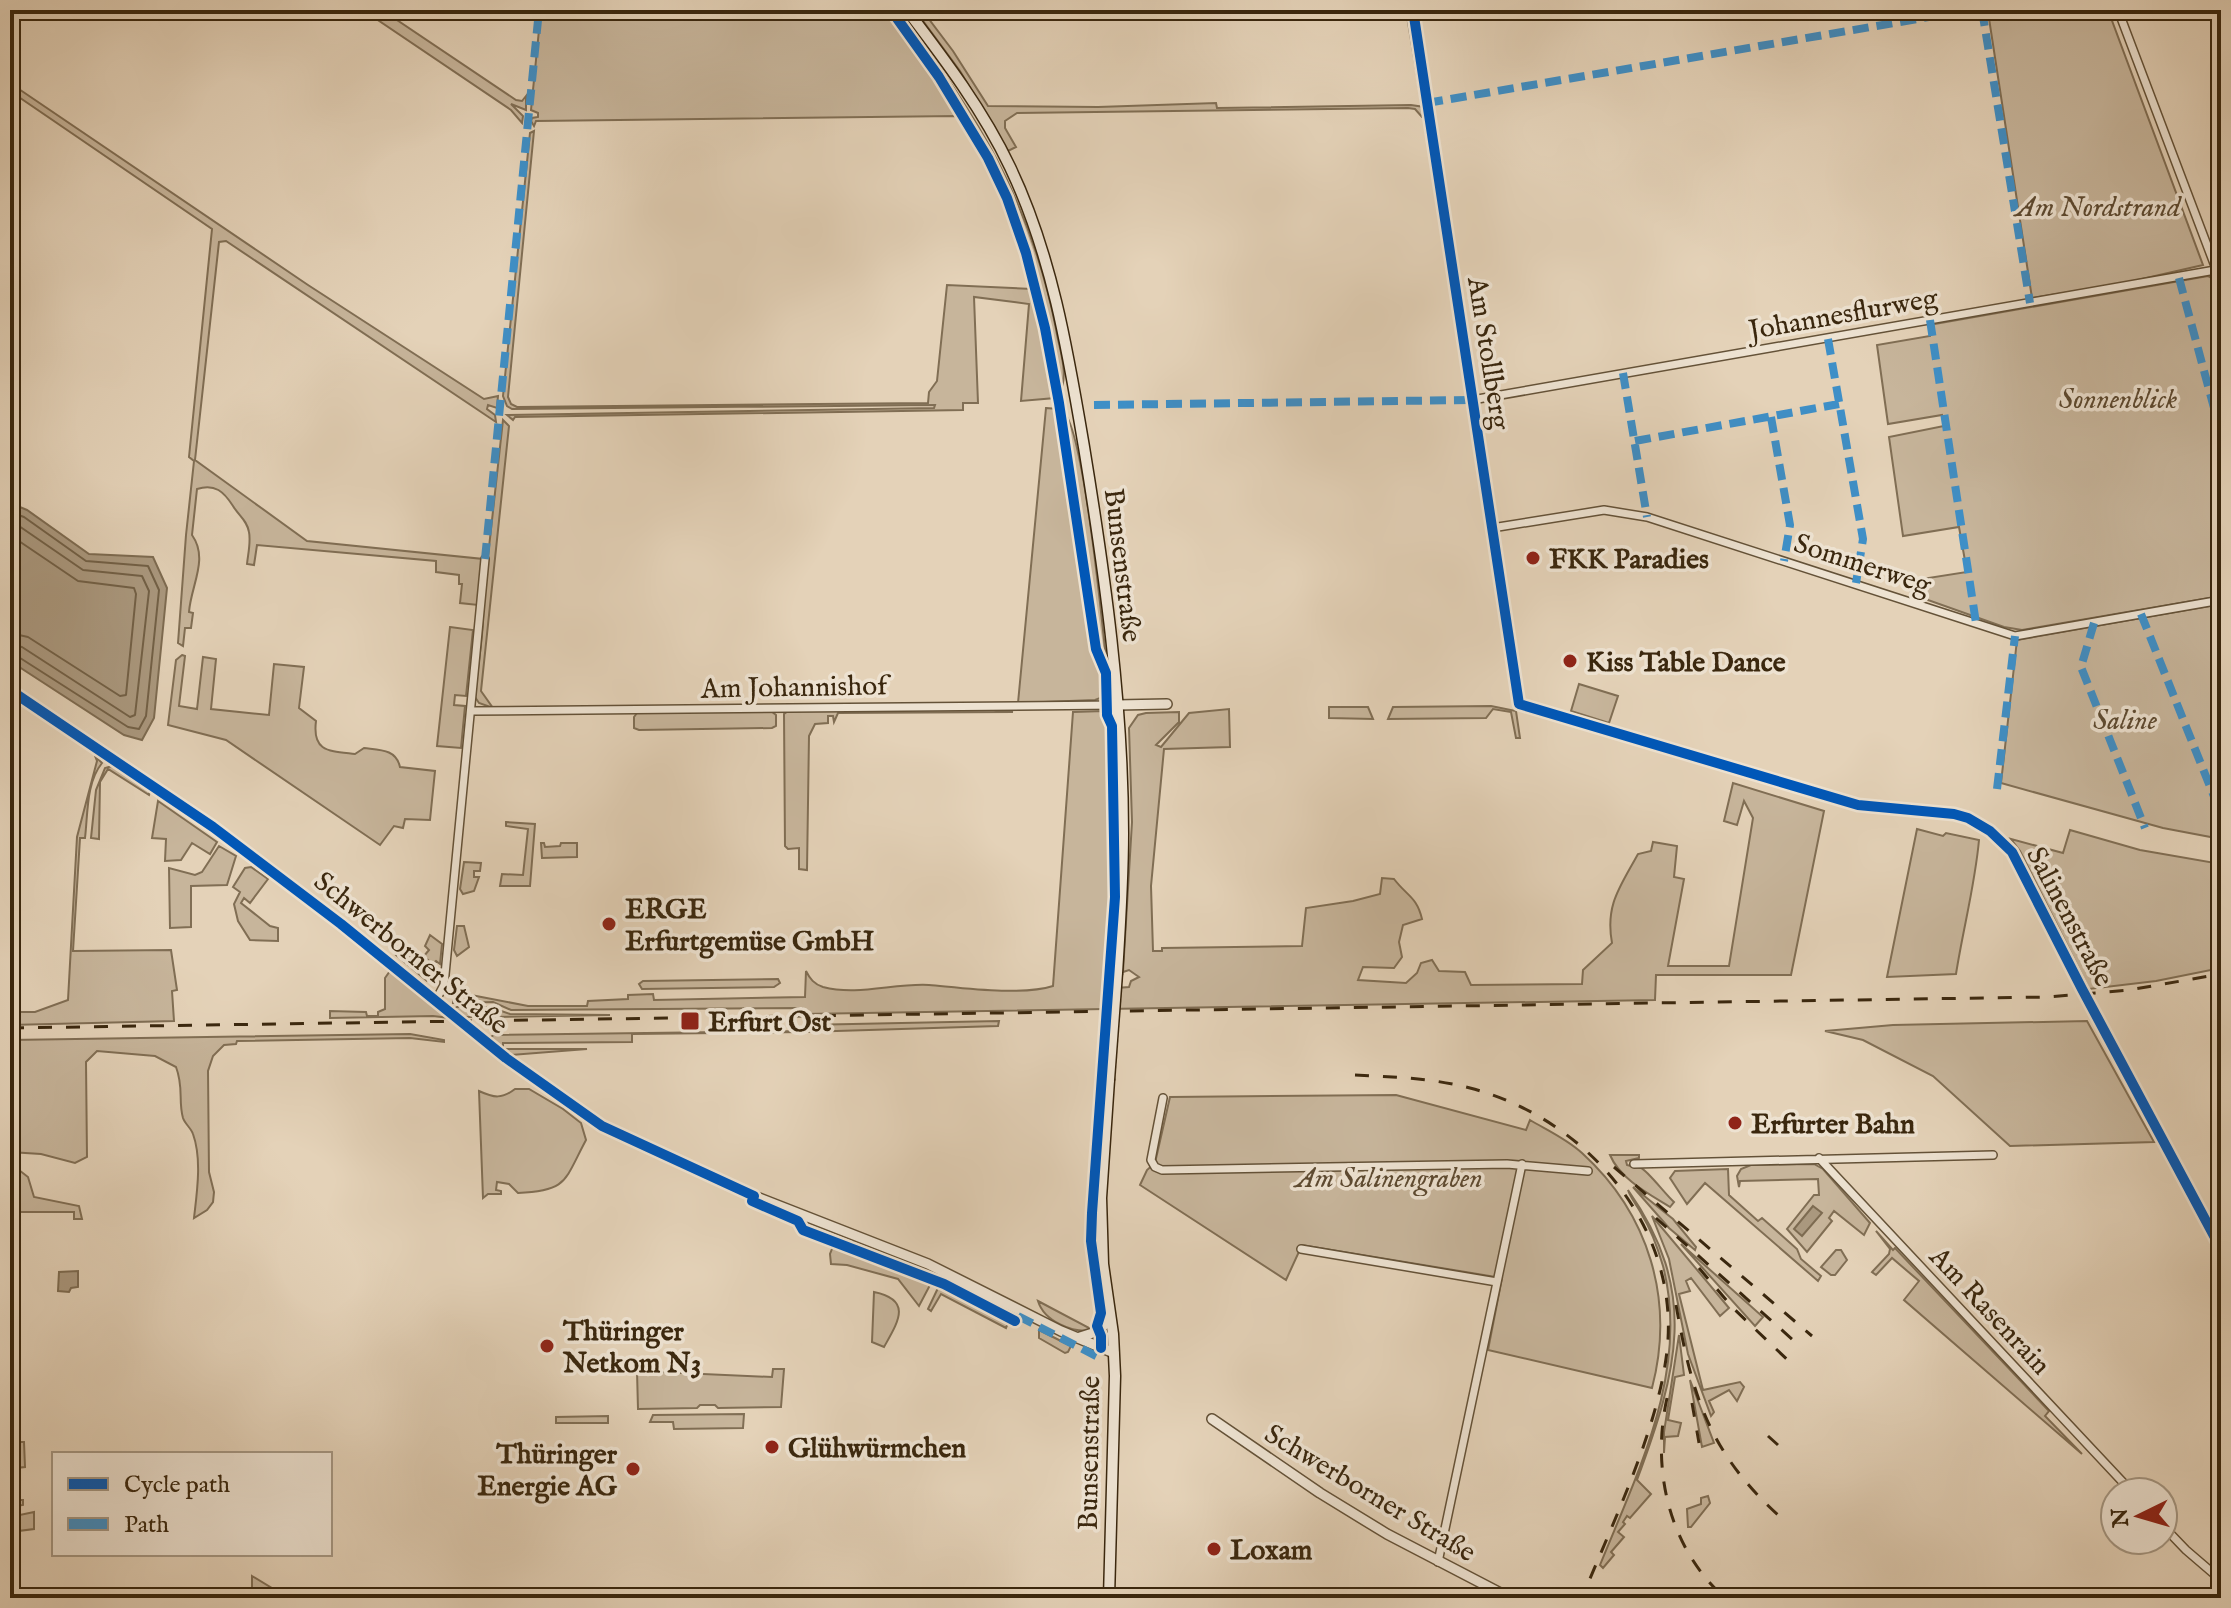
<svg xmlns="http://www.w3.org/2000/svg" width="2231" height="1608" font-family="'IM FELL English',serif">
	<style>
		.green { fill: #c7b59b; stroke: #806e54; stroke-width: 2 }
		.water { fill: #aa987e; stroke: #7d6b51; stroke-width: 2 }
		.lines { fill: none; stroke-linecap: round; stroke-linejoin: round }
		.shore { stroke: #726046; stroke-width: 2 }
		.minor-casing { stroke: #645238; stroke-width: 10 }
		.tertiary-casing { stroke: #645238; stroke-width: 12 }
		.secondary-casing { stroke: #3a270e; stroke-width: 13 }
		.minor { stroke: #ede2d1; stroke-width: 7 }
		.tertiary { stroke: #ede2d1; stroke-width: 9 }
		.secondary { stroke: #ede2d1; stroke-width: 10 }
		.rail { stroke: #3a270e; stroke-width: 3; stroke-dasharray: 14 14; stroke-linecap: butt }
		.secondary-bridge-casing { stroke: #3a270e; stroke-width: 13; stroke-linecap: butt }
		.secondary-bridge { stroke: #ede2d1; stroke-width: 10 }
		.quiet { stroke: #3e8fc7; stroke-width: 8; stroke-dasharray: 16 8; stroke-linecap: butt }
		.cycleway-casing { stroke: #ede2d1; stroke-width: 15 }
		.cycleway { stroke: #0057b8; stroke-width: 10 }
		.poi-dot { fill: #8f2418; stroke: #ede2d1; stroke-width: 3 }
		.labels { text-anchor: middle; stroke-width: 7; stroke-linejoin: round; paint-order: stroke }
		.park-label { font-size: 28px; font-style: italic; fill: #5d4a31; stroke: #ede2d1 }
		.street-label { font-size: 28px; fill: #3a270e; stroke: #ede2d1 }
		.poi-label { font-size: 28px; font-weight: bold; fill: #3a270e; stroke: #ede2d1; text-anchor: start }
	</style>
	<rect width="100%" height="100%" fill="#e4d2b8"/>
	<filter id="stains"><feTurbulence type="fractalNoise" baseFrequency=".0025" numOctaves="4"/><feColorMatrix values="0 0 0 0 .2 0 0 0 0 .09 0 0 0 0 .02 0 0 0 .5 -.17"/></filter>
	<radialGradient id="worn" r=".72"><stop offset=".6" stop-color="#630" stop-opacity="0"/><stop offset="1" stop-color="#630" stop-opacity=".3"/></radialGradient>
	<path class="green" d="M363,10H382L516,100L522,101L526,96V110L511,104L523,116L522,123L511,110Z
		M541,10H886L947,96L971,136L956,116L536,121L534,126L531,121L532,118L538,117V113L531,110Z
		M892,10H898C976,112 1031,201 1056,329C1059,349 1070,375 1059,394C1042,306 1024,222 982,143C957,95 920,55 892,10Z
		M915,10H922L953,51L988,106L1098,107L1216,103L1217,108L1411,105L1424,107L1426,117H1422L1415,109L1408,108L1017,113L1005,121V128L1016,147L1008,151L960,71Z
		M1406,10H1409L1424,100H1421Z
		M2001,10H2108L2203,265L2120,284L2032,298L1988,12Z
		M10,83L308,285L484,399L498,396L497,408L488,405L487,409L495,415L496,422L226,241L219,242L195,460L307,541L483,559L478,605L460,603L462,584H459V575L436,572V561L257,545L254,565L247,564C248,554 251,542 249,532C247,520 239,516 233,506C224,492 215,483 197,489L192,535C209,559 191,585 189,612L193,613L191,628H185L183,646L178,643L186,535L194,461L189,457L212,229L10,91Z
		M534,131L508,397L511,404L517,407L928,403L929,392L937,381L947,285L1032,289L1022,252L1036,294L1055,398L1021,401L1029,304L974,297L978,403H963V410L515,417L513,420L507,415L934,408L935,405L512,409L507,406L503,396L530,133Z
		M2208,276L2216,280L2221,293V596L2022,630L2004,627L1911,594L1909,581L1967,572L1959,527L1903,536L1889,437L1944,426L1942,415L1888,424L1877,345L1930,336L1929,325Z
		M1046,408L1058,409L1077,518L1093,649L1105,680L1103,697L1095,700L1018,703Z
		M1063,411C1084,429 1103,630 1107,669L1096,644L1086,559Z
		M503,420L509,426L481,691L493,708L479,703L475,697C477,665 485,634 483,602Z
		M2221,604V839L2163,828L2001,783L2017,640Z
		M450,627L473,630L466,696L455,695L454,705L465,706L461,748L437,746Z
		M182,655L185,656L179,706L197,709L203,657L216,659L211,709L269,715L274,664L304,667L299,708L316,721C312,752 329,751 355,754L364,748C380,750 396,749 400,767L435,771L430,820L405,819L403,828L394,826L380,845L226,740L168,725L176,660Z
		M1579,684L1618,696L1609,723L1571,711Z
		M1491,706L1516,711L1520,738H1516L1511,712L1493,709L1486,718L1388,719L1393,707Z
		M1329,707H1368L1373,719L1329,718Z
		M984,709L1013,712L838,713L834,722L833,716H828V723L815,724L809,736L807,870L799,869V848L788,849L785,846L784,714L788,711Z
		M1229,709L1230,747L1164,749L1151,886L1153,951H1162V948L1302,946L1306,908L1353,901L1380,894L1382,878L1394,879C1407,896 1417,897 1422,919L1403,925L1399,942L1402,957L1394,968L1363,967L1358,980L1406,983L1417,973L1421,963L1432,960L1439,971L1465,972L1471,985L1582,984L1583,970L1612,943C1605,905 1620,887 1638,854L1651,851L1653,842L1677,846L1674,877L1684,879L1668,966H1729L1753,818L1744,801L1737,825L1724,821L1733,783L1824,811L1791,975H1656L1655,1000L803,1014L802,1008L511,1010L493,1002L453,1003V1000H465L466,997L455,992L451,981L457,990L471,995L528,1006H587L588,1001L628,999V995L653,994L654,1000L805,997L806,971C810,979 814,984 823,987C858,996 894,983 929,985C963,988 1021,996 1053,986L1073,712L1104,711C1113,741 1111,777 1111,809C1111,869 1112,929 1103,989L1129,987L1131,981L1139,977L1129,970L1123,972L1132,822L1129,728L1138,715L1146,713L1179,712V722L1156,745L1161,747L1189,713Z
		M771,711L776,715V726L772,728L639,730L634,728V717L637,713Z
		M95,756L102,763C86,783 88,813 85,838H80L73,951L171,950L177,990L172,991L174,1021L10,1025V1012H35L68,1000L77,837L97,761Z
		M112,766L125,773L150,791L149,795L108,769L100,782L99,839L91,838L96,790L105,768Z
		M158,801L217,842L210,854L192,843L181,860L165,861L166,839L152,838Z
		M506,822L535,824L530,886H500L502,874L523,875L528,829L506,826Z
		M1917,829L1943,836L1946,833L1979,840C1975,885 1963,929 1956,974L1887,977Z
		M2070,830L2140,850L2221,864V968L2156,981L2089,989L2020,851L2011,839L2063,853Z
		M541,843H544L545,847L560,846L561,843H577V857L542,858Z
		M219,846L236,856L227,885L191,886V927L170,928L169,868L195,875L202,872Z
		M464,862L481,863L480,871H474V877H479L474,891L463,894L460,889Z
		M251,867L268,879L250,903L244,898L241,903L270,926L278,928V941L250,940L238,921L234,904L240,892L233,887L245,868Z
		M457,926H464L469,947L457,956L454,950Z
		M430,935L442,944L440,964L436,961L432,964L424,956L429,950L425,946Z
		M402,949L418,962L423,958L431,966L428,970L433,975L427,981L396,955Z
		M390,971L450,1018L433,1016L330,1018V1011L366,1012L367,1016H378V1012L385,1009V978Z
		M778,979L780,983L774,987L642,989L639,984L643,981Z
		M457,1007H486V1017H462L454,1009Z
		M490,1007L510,1014L610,1015L490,1017Z
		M999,1021L998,1026L804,1032L632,1034V1042L503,1043V1049H587L511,1055L489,1038L494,1035L803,1031L804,1025Z
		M2087,1021L2154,1142L2010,1146L1933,1076L1863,1040L1825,1031L1893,1025Z
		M410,1034L444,1040V1042L410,1038L237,1041L236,1044L224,1045L213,1056L208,1071L209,1172L214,1192L213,1202L207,1210L194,1218C197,1192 202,1159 193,1134C191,1128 185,1124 183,1118C178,1100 184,1088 176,1067L155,1056L97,1051L86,1062L87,1157L75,1163L41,1154L10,1152V1040Z
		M515,1089H529L563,1109L581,1123L586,1140C564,1181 568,1191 518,1193L509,1184L497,1182L496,1190L501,1191V1194H488L483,1198L479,1091C494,1098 502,1099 515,1089Z
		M1396,1095L1526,1130L1530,1120C1547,1130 1567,1139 1582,1153C1649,1214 1675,1300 1652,1388L1488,1350L1502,1278L1302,1245L1286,1280L1140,1185L1147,1170L1155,1163L1170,1097Z
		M1610,1155H1639V1158L1626,1161L1627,1165C1631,1166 1636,1166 1641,1168C1647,1170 1666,1195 1674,1202L1670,1207C1649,1194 1620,1179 1610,1155Z
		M10,1163L28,1177L34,1197L79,1206L82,1219H74V1212H16L15,1181L10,1175Z
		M1814,1164L1823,1169L1870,1223L1864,1235L1834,1211L1829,1218L1832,1221L1807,1252L1787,1229L1814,1195H1819L1818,1179L1740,1181L1739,1187L1737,1176L1741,1169L1751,1165Z
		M1728,1169L1729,1195L1758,1221L1762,1218L1797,1249L1801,1259L1821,1276L1818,1281L1705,1183L1687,1204L1670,1178L1675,1171Z
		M1633,1187L1673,1219L1696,1247L1695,1250L1669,1228Z
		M1628,1190C1700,1292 1677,1372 1637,1480L1651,1494L1630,1518L1627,1516L1623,1522L1625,1524L1618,1532L1624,1537L1611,1552L1614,1555L1603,1568L1600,1565C1638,1471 1690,1370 1663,1266C1658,1249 1652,1231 1642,1215C1638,1207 1630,1197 1628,1190Z
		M1652,1216L1729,1308L1720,1316L1691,1278L1686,1281L1690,1291L1679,1294L1703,1390L1740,1382L1744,1387L1737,1401L1729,1390L1709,1401L1714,1412L1711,1416L1688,1354L1669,1259Z
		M1876,1231L1893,1250L1895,1248L2049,1411L2045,1416L2082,1454L1904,1300L1919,1281L1892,1258L1876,1275L1872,1272L1889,1254L1890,1249Z
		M854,1240L927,1269L1006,1309L1005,1312L943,1282L852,1248Z
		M834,1244L944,1287L1009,1320L1006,1328L941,1294L931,1311L928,1309L938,1288L930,1285L919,1306L898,1279L847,1265L831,1264L830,1254Z
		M1681,1244L1763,1317L1755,1326Z
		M1836,1250H1841L1847,1260L1835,1275H1831L1821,1267Z
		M874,1292C913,1300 898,1322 884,1347L872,1342Z
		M1038,1301L1093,1330C1073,1334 1044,1321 1038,1301Z
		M1039,1330L1071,1346L1068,1352L1065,1353L1039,1338Z
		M1679,1335L1684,1375L1675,1377L1668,1420L1681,1423L1678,1436L1665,1437L1664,1453V1432Z
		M773,1369H784L781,1407L718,1408L715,1405H700L697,1408L638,1409L637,1371L772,1377Z
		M1690,1380L1714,1443L1702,1447Z
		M744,1414L743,1428L674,1429L673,1422H650L653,1415Z
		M608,1416V1423H556V1417Z
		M11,1442H24L25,1467L16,1468V1500H23V1505L10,1507L12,1499Z
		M1708,1496L1710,1503L1691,1527H1688L1687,1509L1701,1504V1498Z
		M34,1512V1529L10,1532V1517Z
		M252,1576L272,1588L416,1592L422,1598H252Z"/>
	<path class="water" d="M10,503L27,510L89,554L153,557L167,588L154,718L142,740L124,735L10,661Z
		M1813,1206L1822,1213L1802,1236L1794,1229Z
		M78,1271V1287L71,1288L69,1292L58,1291L59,1272Z"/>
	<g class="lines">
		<path class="shore" d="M10,512L24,517L86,561L148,566L159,590L146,716L139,729L128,727L17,656L10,655
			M10,522L19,526L83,570L142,576L149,591L135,715L130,717L22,647L10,645
			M10,535L78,581L134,588L136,594L126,695L120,696L28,637L10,633"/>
		<g class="minor-casing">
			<path id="minor" d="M1413,10L1519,704
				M2118,10L2221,282
				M1472,400L2221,269
				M1492,528L1604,510L1647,517L2015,636L2221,600
				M472,711L1117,705
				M436,1000L444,985L485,559
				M1163,1098L1151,1160L1155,1167L1162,1170L1507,1164L1588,1171
				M1819,1158L2132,1492
				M1634,1164L1993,1155
				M1301,1249L1497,1282
				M2163,1526L2186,1550L2221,1580
				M1438,1562L1522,1164"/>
		</g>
		<g class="tertiary-casing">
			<path id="tertiary" d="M10,690L213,827L341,924L506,1058L602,1126L754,1196L928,1264L1061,1331L1114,1353
				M1519,704L1858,805L1954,814L1968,818L1990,831L2012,852L2082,989L2221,1249
				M1117,705L1167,704
				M1080,1337L1099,1331L1110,1318
				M1212,1419L1320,1493L1387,1534L1510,1598"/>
		</g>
		<g class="secondary-casing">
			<path id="secondary" d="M907,10C945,60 983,110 1010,167C1052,255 1068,352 1084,447C1105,575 1123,704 1123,833C1123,880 1120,926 1117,973
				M1109,1598L1115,1376L1113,1334L1103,1264L1101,1198L1109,1080"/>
		</g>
		<use href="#minor" class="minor"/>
		<use href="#tertiary" class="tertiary"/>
		<use href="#secondary" class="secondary"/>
		<path class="rail" d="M10,1028L2048,997L2129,990L2221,974
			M1355,1075C1393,1077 1432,1078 1470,1088C1586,1118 1681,1227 1667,1351C1658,1430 1612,1524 1582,1598
			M1614,1167L1812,1336
			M1656,1218L1802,1348
			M1699,1268L1733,1308L1796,1368
			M1676,1305C1692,1395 1709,1452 1778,1515
			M1667,1398C1651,1470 1669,1548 1725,1598
			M1692,1403L1699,1443
			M1768,1436L1778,1445"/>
		<g class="secondary-bridge-casing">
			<path id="secondary-bridge" d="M1109,1080L1117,973"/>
		</g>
		<use href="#secondary-bridge" class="secondary-bridge"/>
		<path class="quiet" d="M1982,10L2030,303
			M1427,103L1970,10
			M2179,278L2221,434
			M1930,320L1976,623
			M1828,339L1863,539L1856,583
			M1623,373L1647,517
			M1094,405L1472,400
			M1771,417L1790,525L1784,561
			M1635,441L1839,404
			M485,559L539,10
			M2221,600V602
			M2141,614L2221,814
			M2094,623L2081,667L2145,828
			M1997,789L2015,636
			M1018,1316L1102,1359"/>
		<g class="cycleway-casing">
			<path id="cycleway" d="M891,10L939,77L988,158L1007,198L1026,253L1045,328L1059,403L1096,649L1106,673L1107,715L1112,726L1115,897L1092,1213L1091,1241L1101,1313L1097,1326L1101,1336V1348
				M1413,10L1519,704L1858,805L1954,814L1968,818L1990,831L2012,852L2082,989L2221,1249
				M10,690L213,827L341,924L506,1058L602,1126L754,1196L752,1201L798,1221L803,1230L944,1284L1015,1321"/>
		</g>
		<use href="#cycleway" class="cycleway"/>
	</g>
	<g class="poi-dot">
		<circle cx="1533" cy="558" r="8"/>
		<circle cx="1570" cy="661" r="8"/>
		<circle cx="609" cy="924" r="8"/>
		<rect x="680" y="1011" width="20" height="20" rx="4"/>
		<circle cx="1735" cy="1123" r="8"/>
		<circle cx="547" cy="1346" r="8"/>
		<circle cx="772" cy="1447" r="8"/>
		<circle cx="633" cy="1469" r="8"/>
		<circle cx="1214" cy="1549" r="8"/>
	</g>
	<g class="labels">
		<g class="park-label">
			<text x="2098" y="216">Am Nordstrand</text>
			<text x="2118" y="408">Sonnenblick</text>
			<text x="2125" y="729">Saline</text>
			<text x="1389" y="1187">Am Salinengraben</text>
		</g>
		<g class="street-label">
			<text transform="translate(1843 313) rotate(-10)" y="10">Johannesflurweg</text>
			<text transform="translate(1490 353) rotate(81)" y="10">Am Stollberg</text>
			<text transform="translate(1863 563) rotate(18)" y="10">Sommerweg</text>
			<text transform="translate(1124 565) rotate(83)" y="10">Bunsenstraße</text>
			<text transform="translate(794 686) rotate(-1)" y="10">Am Johannishof</text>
			<text transform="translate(2071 916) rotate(62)" y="10">Salinenstraße</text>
			<text transform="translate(412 952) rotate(39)" y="10">Schwerborner Straße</text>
			<text transform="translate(1991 1310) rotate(47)" y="10">Am Rasenrain</text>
			<text transform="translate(1088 1453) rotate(-89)" y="10">Bunsenstraße</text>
			<text transform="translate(1371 1492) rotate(31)" y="10">Schwerborner Straße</text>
		</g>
		<g class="poi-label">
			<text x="1549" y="568">FKK Paradies</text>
			<text x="1586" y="671">Kiss Table Dance</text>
			<text x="625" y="918">ERGE<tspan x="625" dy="32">Erfurtgemüse GmbH</tspan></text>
			<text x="708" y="1031">Erfurt Ost</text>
			<text x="1751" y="1133">Erfurter Bahn</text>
			<text x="563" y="1340">Thüringer<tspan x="563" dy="32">Netkom N3</tspan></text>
			<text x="788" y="1457">Glühwürmchen</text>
			<text x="617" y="1463" text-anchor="end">Thüringer<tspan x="617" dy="32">Energie AG</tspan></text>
			<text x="1230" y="1559">Loxam</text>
		</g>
	</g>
	<rect width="2231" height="1608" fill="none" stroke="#e4d2b8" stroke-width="40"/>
	<rect x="12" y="12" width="2207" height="1584" fill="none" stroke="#3a270e" stroke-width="4"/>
	<rect x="20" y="20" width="2191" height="1568" fill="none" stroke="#3a270e" stroke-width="2"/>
	<rect x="52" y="1452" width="280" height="104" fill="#ede2d1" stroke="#a59783" stroke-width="2"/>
	<rect x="68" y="1478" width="40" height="12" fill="#0057b8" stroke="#a59783" stroke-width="2"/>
	<text x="124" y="1492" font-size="24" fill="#3a270e">Cycle path</text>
	<rect x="68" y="1518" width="40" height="12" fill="#3e8fc7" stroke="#a59783" stroke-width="2"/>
	<text x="124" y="1532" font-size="24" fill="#3a270e">Path</text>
	<g transform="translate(2139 1516) rotate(265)"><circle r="38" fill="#ede2d1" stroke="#a59783" stroke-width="2"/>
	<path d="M0-6L14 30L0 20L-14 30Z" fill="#8f2418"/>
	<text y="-12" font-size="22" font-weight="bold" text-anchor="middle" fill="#3a270e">N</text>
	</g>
	<rect width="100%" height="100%" filter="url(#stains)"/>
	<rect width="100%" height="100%" fill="url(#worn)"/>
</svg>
